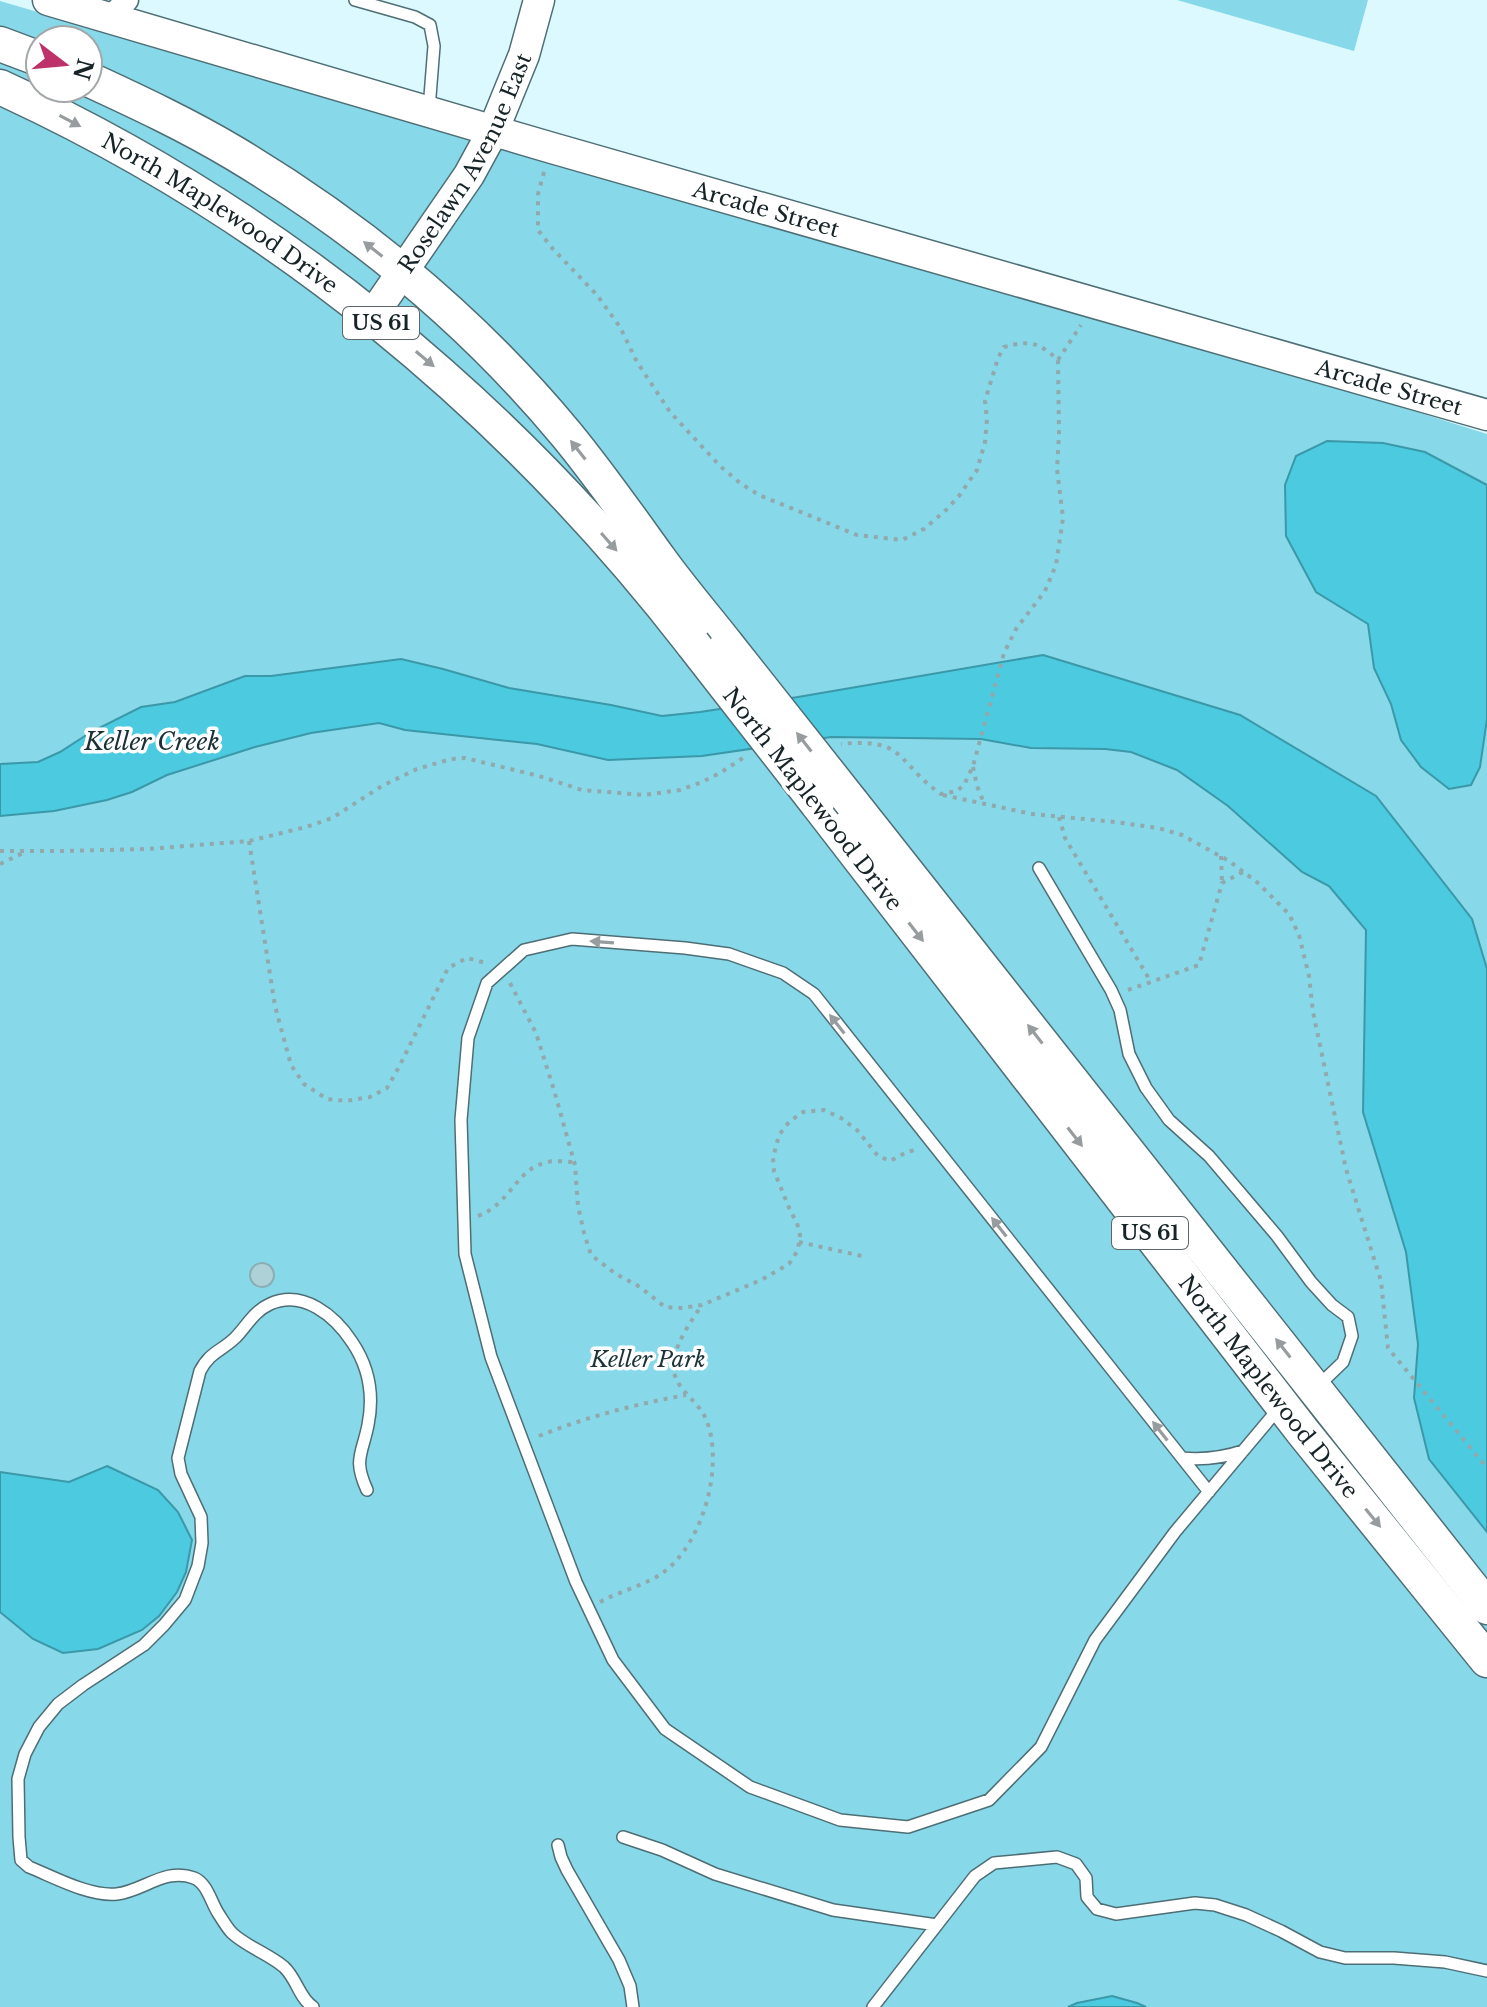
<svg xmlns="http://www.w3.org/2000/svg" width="1487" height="2007" font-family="'Libre Baskerville',serif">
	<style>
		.green { fill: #87d8e9; fill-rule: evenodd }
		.water { fill: #4bcae0; stroke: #3b98a8; stroke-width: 2 }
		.building { fill: #aed1d8; stroke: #8badb4; stroke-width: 2 }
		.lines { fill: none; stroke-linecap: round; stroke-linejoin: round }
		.lane-casing { stroke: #4e6e75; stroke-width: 14 }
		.street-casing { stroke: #4e6e75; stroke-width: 25 }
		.secondary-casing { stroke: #4e6e75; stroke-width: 33 }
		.primary-casing { stroke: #4e6e75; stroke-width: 37 }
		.path { stroke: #91a8ad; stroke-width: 4; stroke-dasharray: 4 6; stroke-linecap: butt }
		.lane { stroke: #fff; stroke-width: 11 }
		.street { stroke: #fff; stroke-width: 22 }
		.secondary { stroke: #fff; stroke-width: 30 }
		.primary { stroke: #fff; stroke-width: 34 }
		.primary-bridge-casing { stroke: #4e6e75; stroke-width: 37; stroke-linecap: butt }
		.primary-bridge { stroke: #fff; stroke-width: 34 }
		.oneway { fill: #979c9e }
		.labels { text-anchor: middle; stroke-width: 7; stroke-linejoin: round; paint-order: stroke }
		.shield { fill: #fff; stroke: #5d6668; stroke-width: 2 }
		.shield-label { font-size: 20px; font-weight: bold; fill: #172427 }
		.street-label { font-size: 22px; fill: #172427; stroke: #fff }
		.park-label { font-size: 22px; font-style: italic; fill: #1d3338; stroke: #fff }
		.water-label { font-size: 24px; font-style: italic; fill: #1b3135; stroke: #fff }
	</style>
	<rect width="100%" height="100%" fill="#dcf9ff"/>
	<path class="green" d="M1177,0H1368L1354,51Z
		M0,1L547,161L1338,387L1487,434V969L1472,919L1043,655L799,698L1031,748L1105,749L1131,752L1177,770L1228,806L1301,872L1329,886L1366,930L1363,1112L1406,1252L1418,1344L1414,1398L1429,1459L1487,1532V2007H0ZM40,40H88V88H40Z"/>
	<path class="water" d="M1327,441L1383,443L1425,452L1487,485V719L1480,767L1471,785L1449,789L1421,767L1401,740L1391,704L1374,668L1368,624L1316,592L1286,536L1285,485L1296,456Z
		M1043,655L1240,715L1376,796L1472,919L1487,969V1532L1429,1459L1414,1398L1418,1344L1406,1252L1363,1112L1366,930L1329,886L1302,872L1228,806L1177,770L1131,752L1105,749L1031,748L981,739L831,737L702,756L608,760L537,744L405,730L379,723L311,733L255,747L167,775L132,792L107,800L54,811L0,816V764L38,762L60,752L91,732L141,707L175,702L245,676H271L401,659L443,669L509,688L611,705L662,716L700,712L798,697Z
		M107,1466L158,1490L178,1512L192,1540L186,1572L177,1592L159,1616L142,1630L98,1649L63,1653L33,1639L0,1612V1472L69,1482Z
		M1112,1996L1137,2003L1146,2007H1068L1077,2003Z"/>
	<path class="building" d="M250 1275a12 12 0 1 1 24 0a12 12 0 1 1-24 0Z"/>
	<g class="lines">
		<g class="lane-casing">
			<path id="lane" d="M355,0L415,17L430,25L434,46L429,109
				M1039,868L1111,990L1120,1010L1129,1054L1146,1088L1169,1120L1209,1156L1277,1236L1311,1282L1332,1305L1348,1317L1352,1336L1343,1362L1318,1386
				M1182,1458C1204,1460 1222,1458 1243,1451
				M1209,1492L814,994L783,973L729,954L685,948L572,939L524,950L487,983L468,1038L461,1120L465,1254L491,1357L576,1582L613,1660L665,1729L750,1787L840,1820L908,1827L989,1800L1041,1747L1095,1640L1175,1532L1279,1408
				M623,1837L662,1850L715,1874L833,1910L937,1925
				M558,1845L561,1857L567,1870L619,1960L630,1986L633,2007
				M313,2007C299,1998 297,1979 284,1967C269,1954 247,1947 232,1933C227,1928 222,1919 218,1913C211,1902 207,1883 194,1878C166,1867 143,1891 117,1894C90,1897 54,1877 29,1867L21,1860L19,1837L18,1779L25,1754L39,1727L58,1704L83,1685L144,1645L164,1625L185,1600L198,1566L202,1543L201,1517L181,1474L178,1458L200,1371C210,1352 220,1352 235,1338C246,1327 254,1311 270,1304C303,1289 335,1316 352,1342C369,1367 374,1395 368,1425C362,1455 353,1459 367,1490
				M873,2007L975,1876L994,1863L1057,1857L1076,1864L1086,1878L1087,1897L1097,1909L1116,1914L1195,1903L1215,1905L1246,1915L1281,1931L1320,1952L1345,1958H1394L1445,1962L1487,1971"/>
		</g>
		<g class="street-casing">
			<path id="street" d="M109,19L127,0"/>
		</g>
		<g class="secondary-casing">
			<g id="secondary">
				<path id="s1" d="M48,0L552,148L1487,415"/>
				<path id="s2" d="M372,316L469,175L493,131L524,55L539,0"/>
			</g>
		</g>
		<g class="primary-casing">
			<g id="primary">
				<path d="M0,44L40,59"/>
				<path d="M88,79C138,102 187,125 234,153C358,227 473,322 566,434C599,474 629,517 660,560C681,589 705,617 727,645"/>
				<path id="s3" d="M0,87C275,213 508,405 693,644"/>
				<path id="s4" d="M817,803L1303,1432L1487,1660"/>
				<path d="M852,803L1487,1607"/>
			</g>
		</g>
		<path class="path" d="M544,172L538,194V230L552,248L597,295L620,327L637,362L670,412L720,466L740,483L759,495L857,535L902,540L924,529L946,510L959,496L977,470L985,442L987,419L985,401L998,358L1004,347C1030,340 1038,342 1058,360L1059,434L1057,469L1063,518L1056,565L1045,591L1016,629L1004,653L973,766L964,785L957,791L941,794C897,764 907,737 841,744
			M1058,360L1081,325
			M973,767L977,786L984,803
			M943,795L1032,814L1115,822L1158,828L1182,835L1229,861L1258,883L1289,914L1299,935L1309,976L1313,1012L1346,1169L1381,1281L1388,1348L1487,1468
			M1059,817L1065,838L1151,982
			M249,841L275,1006L291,1065L304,1084L327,1099L346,1101L370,1097L387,1088L399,1067L448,968L467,958L486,963
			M0,851H63L147,849L249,841L306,827L332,818L382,786L417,769L451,759L465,758L539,776L582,790L644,795L680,790L702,782L720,773L746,756
			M1221,856L1222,882
			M0,864L25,852
			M510,983L536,1033L554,1090L575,1165L578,1206L584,1233L591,1255L616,1274L640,1287L665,1307L681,1308L702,1305L761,1280L789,1264L798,1250L800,1235L797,1223L790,1210L774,1171L773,1158L779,1135L789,1122L803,1112L824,1110L841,1118L857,1130L878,1156L890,1161L907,1152L919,1149
			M1128,990L1199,965L1222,883L1243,872
			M478,1216C511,1204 516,1168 548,1162C556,1160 566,1162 574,1162
			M799,1242L862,1256
			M539,1436C586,1417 636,1404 686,1395
			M600,1602C620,1591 643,1586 661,1574C703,1546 726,1462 705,1417C696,1398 669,1386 674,1360C677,1341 691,1321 702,1305"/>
		<use href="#lane" class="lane"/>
		<use href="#street" class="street"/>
		<use href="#secondary" class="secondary"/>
		<use href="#primary" class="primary"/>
		<g class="primary-bridge-casing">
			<path id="primary-bridge" d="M693,644L817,803
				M727,645L852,803"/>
		</g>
		<use href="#primary-bridge" class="primary-bridge"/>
	</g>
	<defs><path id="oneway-solid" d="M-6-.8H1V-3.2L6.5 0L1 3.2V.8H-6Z" transform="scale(2)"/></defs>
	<g class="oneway">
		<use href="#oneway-solid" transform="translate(70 121) rotate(28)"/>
		<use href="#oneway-solid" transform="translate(373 249) rotate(-142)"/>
		<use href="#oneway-solid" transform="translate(425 359) rotate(40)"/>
		<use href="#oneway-solid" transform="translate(578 450) rotate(-128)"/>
		<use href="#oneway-solid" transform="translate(609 542) rotate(49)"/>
		<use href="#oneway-solid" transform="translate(804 742) rotate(-128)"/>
		<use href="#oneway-solid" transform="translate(916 932) rotate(52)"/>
		<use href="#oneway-solid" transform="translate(602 942) rotate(-176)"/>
		<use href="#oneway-solid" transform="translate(837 1024) rotate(-128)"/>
		<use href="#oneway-solid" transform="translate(1035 1034) rotate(-128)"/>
		<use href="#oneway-solid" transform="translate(1075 1137) rotate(52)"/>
		<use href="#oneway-solid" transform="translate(999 1227) rotate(-128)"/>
		<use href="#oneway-solid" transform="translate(1283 1348) rotate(-128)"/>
		<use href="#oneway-solid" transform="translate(1160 1431) rotate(-128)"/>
		<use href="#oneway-solid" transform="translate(1373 1518) rotate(51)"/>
	</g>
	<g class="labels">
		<g class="shield">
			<rect x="343" y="307" width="76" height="32" rx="6"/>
			<rect x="1112" y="1217" width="76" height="32" rx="6"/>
		</g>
		<g class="shield-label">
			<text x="381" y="330">US 61</text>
			<text x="1150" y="1240">US 61</text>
		</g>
		<g class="street-label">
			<text dy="8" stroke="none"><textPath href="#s2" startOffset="180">Roselawn Avenue East</textPath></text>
			<text dy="8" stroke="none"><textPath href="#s1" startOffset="748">Arcade Street</textPath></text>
			<text dy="8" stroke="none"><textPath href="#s3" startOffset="254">North Maplewood Drive</textPath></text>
			<text dy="8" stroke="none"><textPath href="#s1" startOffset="1396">Arcade Street</textPath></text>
			<text transform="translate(813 799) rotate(52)" y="8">North Maplewood Drive</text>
			<text dy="8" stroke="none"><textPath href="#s4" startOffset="738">North Maplewood Drive</textPath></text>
		</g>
		<g class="park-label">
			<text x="648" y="1367">Keller Park</text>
		</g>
		<g class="water-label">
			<text x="152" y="750">Keller Creek</text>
		</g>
	</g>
	<g transform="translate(64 64) rotate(106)"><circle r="38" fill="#ffffff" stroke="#a2a7a9" stroke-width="2"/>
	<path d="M0-6L14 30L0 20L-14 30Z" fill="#bd3268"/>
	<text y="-12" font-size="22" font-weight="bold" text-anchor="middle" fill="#172427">N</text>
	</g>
</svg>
